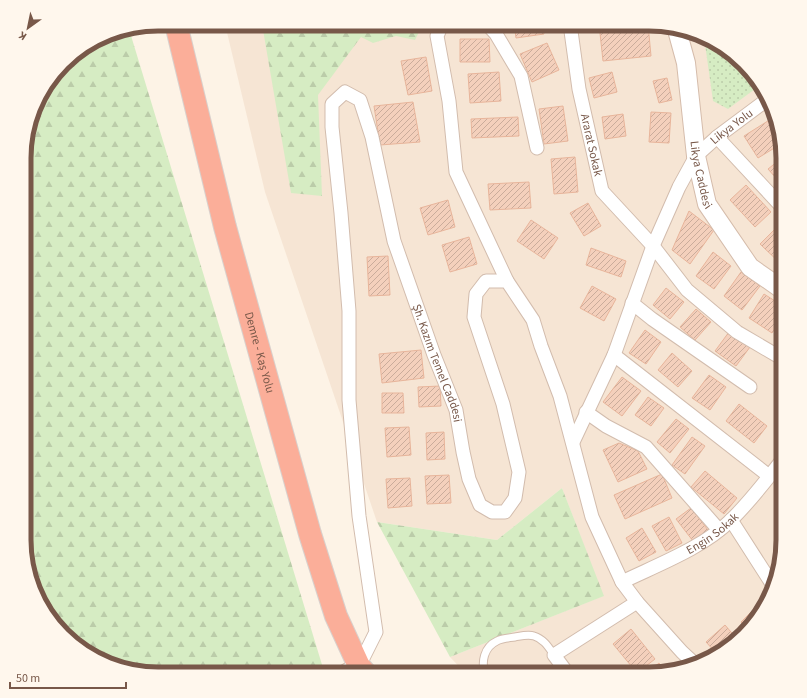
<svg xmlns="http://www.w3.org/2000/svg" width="807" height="698" font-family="'Source Sans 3',sans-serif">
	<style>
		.residential { fill: #f6e5d4 }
		.forest { fill: url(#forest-firs) }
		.park { fill: url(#park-dots) }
		.building { fill: url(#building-hatch); stroke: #e8b59b }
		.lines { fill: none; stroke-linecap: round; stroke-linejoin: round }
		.lane-casing { stroke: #d2bcad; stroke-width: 9 }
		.street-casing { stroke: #d2bcad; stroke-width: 15 }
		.secondary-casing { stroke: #d5bcab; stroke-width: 20 }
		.highway-casing { stroke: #d9d0cc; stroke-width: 24 }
		.lane { stroke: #fff; stroke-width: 7 }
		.street { stroke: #fff; stroke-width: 13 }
		.secondary { stroke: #fff; stroke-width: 18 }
		.highway { stroke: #fbae99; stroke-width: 22 }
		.labels { text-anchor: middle; stroke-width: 3; stroke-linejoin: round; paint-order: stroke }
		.street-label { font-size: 12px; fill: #785849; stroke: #fff7ed }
		.rim { fill: none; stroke: #785849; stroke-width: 5 }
	</style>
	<defs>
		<pattern id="forest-firs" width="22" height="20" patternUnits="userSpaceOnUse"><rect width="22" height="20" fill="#d6ecc3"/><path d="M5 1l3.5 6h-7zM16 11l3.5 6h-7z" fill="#bbcca9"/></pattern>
		<pattern id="park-dots" width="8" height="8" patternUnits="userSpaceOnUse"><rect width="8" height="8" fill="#d6ecc3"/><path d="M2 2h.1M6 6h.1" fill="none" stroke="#bbcca9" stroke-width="1.8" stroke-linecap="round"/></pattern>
		<pattern id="building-hatch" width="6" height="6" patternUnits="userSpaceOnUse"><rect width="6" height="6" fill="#f4d0bc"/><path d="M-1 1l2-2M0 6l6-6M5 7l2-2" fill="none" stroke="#caac9b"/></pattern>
	</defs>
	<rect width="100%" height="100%" fill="#fdf3e6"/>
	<path class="residential" d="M225,24H658L708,38L744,63L773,107L783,149V540L773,591L744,635L700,664L658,674H466L450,657L603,596L562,488L497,540L377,522L265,192Z"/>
	<path class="forest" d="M262,24H423L415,40L396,36L373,43L361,37L318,95L322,196L291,193Z
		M129,29L323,668L320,674H158L107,664L63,635L34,591L24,549L25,140L42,91L70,57L115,31Z
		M562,488L604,596L450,657L377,522L497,540Z"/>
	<path class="park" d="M704,37L708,38L744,63L759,86L728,109L713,101Z"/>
	<path class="building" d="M514,24H543L544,34L516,38Z
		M599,24H648L651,56L603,61Z
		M460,39H489L490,62H460Z
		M547,43L559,70L532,82L520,54Z
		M426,57L432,91L408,95L401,61Z
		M499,72L501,101L470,103L468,74Z
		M612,72L617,92L594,98L589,78Z
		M667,78L672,100L659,103L653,81Z
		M413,102L420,142L380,145L374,106Z
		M563,106L568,141L544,144L539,109Z
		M651,112L671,113L669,143L649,142Z
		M623,114L626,136L605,139L602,117Z
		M518,117L519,136L472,138L471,119Z
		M771,119L778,130L781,144L758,158L744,136Z
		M575,157L578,192L554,194L551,159Z
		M783,157V186L768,169Z
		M529,182L531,208L490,210L488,184Z
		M746,185L771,212L755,227L730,200Z
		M448,200L455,227L428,235L420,208Z
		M588,203L601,226L584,236L570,213Z
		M689,211L714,230L690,264L672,250Z
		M531,220L558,238L544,259L517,241Z
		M775,229L783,236V266L760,244Z
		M469,237L477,264L450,272L442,245Z
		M591,248L626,261L621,277L586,265Z
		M713,252L731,266L714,289L696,276Z
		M388,256L390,295L369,296L367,257Z
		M741,272L760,286L742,310L724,296Z
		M592,286L616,299L604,321L580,308Z
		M666,288L684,302L670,319L653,305Z
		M764,294L783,306V317L772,333L749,318Z
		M696,309L711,322L695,340L680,327Z
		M645,330L661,342L646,364L629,353Z
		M729,332L750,347L736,366L715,351Z
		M421,350L424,378L382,383L379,354Z
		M672,353L692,371L678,387L658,370Z
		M709,375L726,387L710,410L692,398Z
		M622,377L641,391L622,416L603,402Z
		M440,386L441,406L419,407L418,387Z
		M382,393H403L404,413H382Z
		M648,397L664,408L651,426L635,415Z
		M739,404L767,426L754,443L726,421Z
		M676,419L689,429L670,453L657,442Z
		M409,427L411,455L387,457L385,428Z
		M444,432L445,459L427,460L426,433Z
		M692,437L705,446L685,474L672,465Z
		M619,443L638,451L647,469L618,482L603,450Z
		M705,471L737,498L724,514L691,487Z
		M662,474L672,498L625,519L614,495Z
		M449,475L451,503L427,504L425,476Z
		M410,478L412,506L388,508L386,479Z
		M691,508L708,530L693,541L676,519Z
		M669,517L682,543L666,551L652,526Z
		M642,528L656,552L639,561L626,538Z
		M758,605L762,608L747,629L741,622Z
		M725,625L737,639L716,653L706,642Z
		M631,629L655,659L637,673L613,644Z
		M659,663L666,672L658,674H646Z"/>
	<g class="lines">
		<g class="lane-casing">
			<path id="lane" d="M485,674C481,662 484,647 497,641C502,638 509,638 515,637C521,636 528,634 534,636C544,639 549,648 554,655"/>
		</g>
		<g class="street-casing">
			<g id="street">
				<path d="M442,24L437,36L449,101L456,172L507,281"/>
				<path d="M487,24L496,34L521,76L537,148"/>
				<path id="s1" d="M570,24L579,89L602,191L653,246L687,290L737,332L783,359"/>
				<path d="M717,137L783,208"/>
				<path d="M632,303L652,319L750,387"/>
				<path d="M614,355L769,476"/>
				<path d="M586,412L606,426L646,447L719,530"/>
				<path id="s2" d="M573,442L614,355L653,246L679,187L696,156L717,137L768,99"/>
				<path d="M731,520L774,587"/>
				<path id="s3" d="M622,582C657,565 703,548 731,520C749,503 768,478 783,459"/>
				<path id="s4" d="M359,666L376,632L359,516L349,400V311L341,213L332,127V104L345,92L360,100L372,137L394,241L434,355L456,410L463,452L469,479L480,505L492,512H505L515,498L519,472L503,404L474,317L476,294L486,281H507L533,320L541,346L560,396L592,517L622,582L637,602L682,652L696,665"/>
				<path d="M568,674L554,655L637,602"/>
			</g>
		</g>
		<g class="secondary-casing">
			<g id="secondary">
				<path id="s5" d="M677,30L686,63L696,156L707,204L750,267L783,290"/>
				<path d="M345,674L359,666"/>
			</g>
		</g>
		<g class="highway-casing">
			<g id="highway">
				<path id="s6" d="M176,24L225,227L310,534L336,616L359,666L366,674"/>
			</g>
		</g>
		<use href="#lane" class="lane"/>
		<use href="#street" class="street"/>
		<use href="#secondary" class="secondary"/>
		<use href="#highway" class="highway"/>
	</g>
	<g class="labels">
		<g class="street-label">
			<text dy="4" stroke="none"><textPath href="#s2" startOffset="358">Likya Yolu</textPath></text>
			<text dy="4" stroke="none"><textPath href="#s1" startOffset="123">Ararat Sokak</textPath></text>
			<text dy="4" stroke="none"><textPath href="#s5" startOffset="147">Likya Caddesi</textPath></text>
			<text dy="4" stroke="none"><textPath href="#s6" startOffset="339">Demre - Kaş Yolu</textPath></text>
			<text dy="4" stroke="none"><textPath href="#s4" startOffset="878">Şh. Kazım Temel Caddesi</textPath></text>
			<text dy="4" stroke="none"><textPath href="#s3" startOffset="103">Engin Sokak</textPath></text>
		</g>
	</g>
	<path d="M0 0H807V698H0ZM158 31H649A127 127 0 0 1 776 158V540A127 127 0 0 1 649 667H158A127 127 0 0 1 31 540V158A127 127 0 0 1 158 31Z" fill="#fff7ed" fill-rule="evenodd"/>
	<path class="rim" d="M158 31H649A127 127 0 0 1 776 158V540A127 127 0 0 1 649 667H158A127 127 0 0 1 31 540V158A127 127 0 0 1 158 31Z"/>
	<g transform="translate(28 28) rotate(213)" stroke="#fff7ed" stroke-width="3" paint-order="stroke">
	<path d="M0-3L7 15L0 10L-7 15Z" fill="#785849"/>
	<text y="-6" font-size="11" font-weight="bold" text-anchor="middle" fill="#785849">K</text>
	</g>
	<path d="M10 682v6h116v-6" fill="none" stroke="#785849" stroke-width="2"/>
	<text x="16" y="682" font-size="12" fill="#785849" stroke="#fff7ed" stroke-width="3" paint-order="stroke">50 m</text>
</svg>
